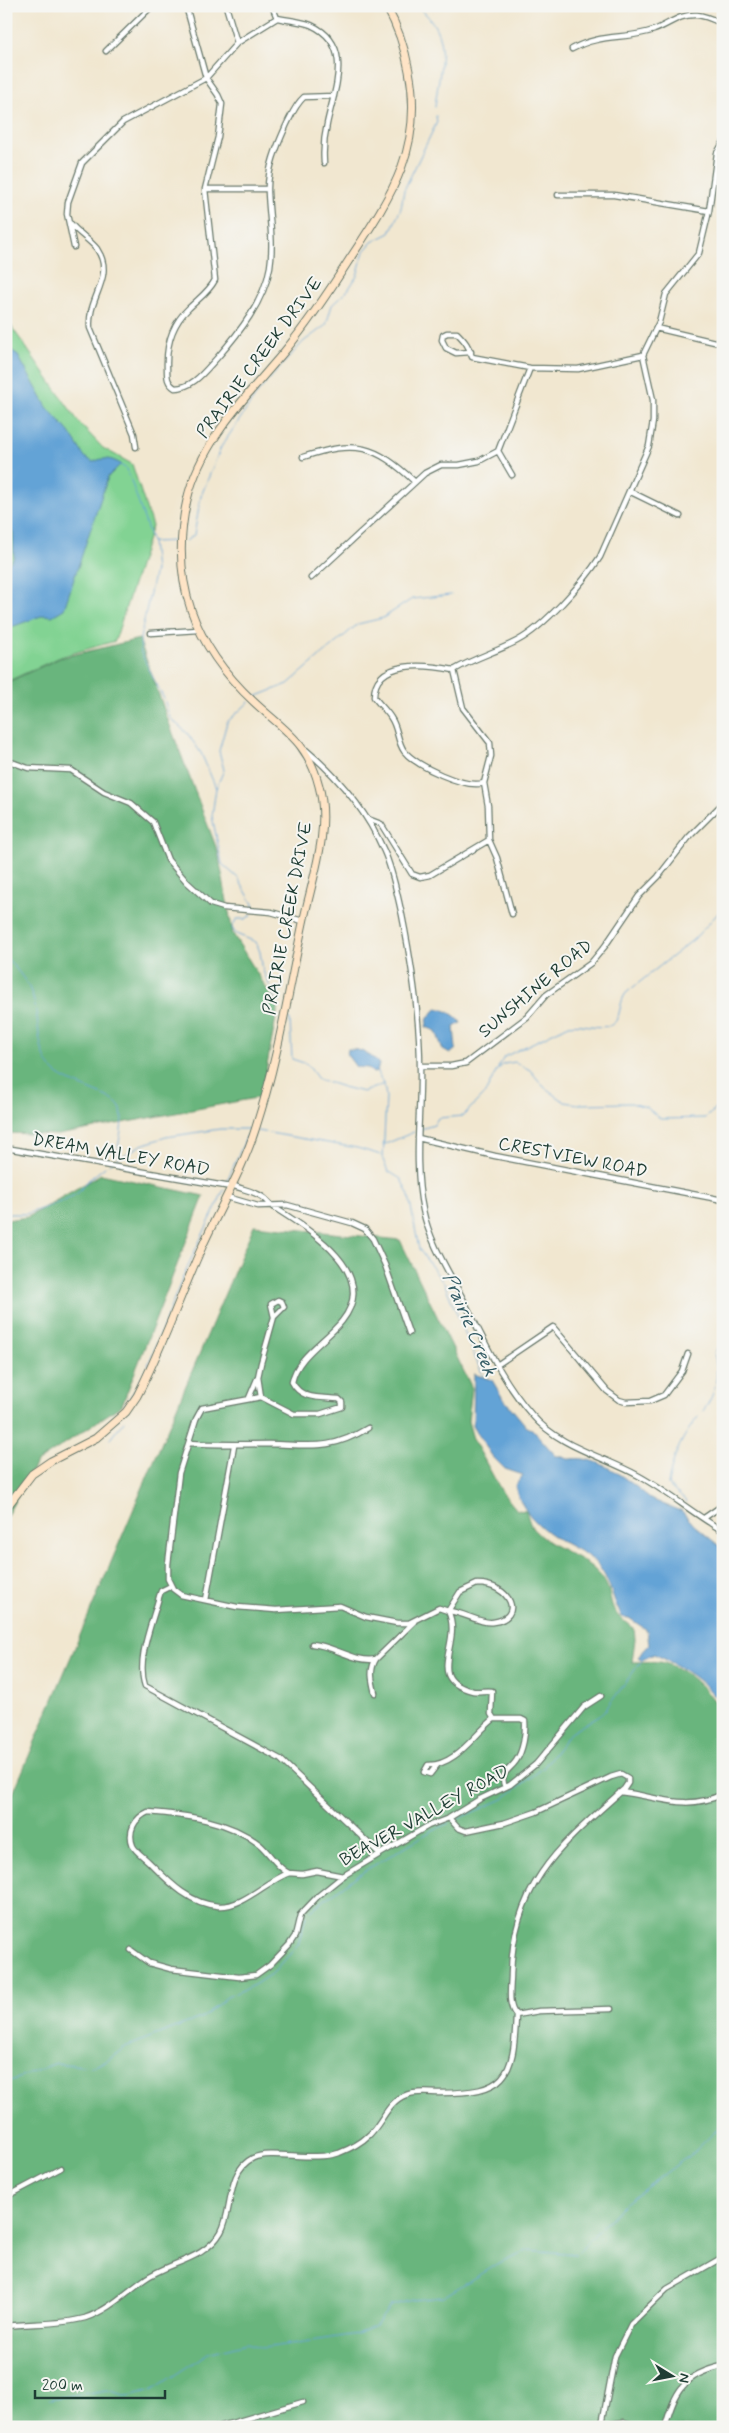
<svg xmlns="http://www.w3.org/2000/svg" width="729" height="2433" font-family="Mynerve,sans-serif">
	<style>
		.green { fill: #82d393; stroke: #508864 }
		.forest { fill: #69b57d; stroke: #447958 }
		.water { fill: #64a3d6; stroke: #427085 }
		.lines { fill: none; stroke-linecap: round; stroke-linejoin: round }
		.stream { stroke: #64a3d6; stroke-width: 1 }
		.street-casing { stroke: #68786b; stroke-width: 7 }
		.secondary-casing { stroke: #68786b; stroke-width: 9 }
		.street { stroke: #fff; stroke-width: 4.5 }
		.secondary { stroke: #fee4c6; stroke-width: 7 }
		.labels { text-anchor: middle; stroke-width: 4; stroke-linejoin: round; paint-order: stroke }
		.street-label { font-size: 18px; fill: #1f3d34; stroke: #f6f6f2 }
		.water-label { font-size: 19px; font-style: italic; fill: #345c65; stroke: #f6f6f2 }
	</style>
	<rect width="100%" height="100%" fill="#f6f6f2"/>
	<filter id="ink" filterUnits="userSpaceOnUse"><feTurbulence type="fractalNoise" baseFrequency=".02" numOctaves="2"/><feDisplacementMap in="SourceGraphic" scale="10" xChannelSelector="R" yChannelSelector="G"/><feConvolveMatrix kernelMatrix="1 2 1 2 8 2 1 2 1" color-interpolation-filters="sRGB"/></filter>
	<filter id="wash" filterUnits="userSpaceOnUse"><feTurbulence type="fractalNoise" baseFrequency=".0096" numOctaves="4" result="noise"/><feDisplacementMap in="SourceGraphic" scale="20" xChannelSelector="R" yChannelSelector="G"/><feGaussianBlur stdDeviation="1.12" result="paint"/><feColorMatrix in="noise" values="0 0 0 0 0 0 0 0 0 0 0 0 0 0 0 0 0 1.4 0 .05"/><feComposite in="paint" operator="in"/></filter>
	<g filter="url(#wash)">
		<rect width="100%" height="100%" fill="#f1e7d0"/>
		<path class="green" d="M6,319L81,425L103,448L132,464L152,526L115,641L60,657L6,682Z"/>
		<path class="forest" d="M139,639L169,723L218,852L233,934L278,1007L261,1097L58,1135L6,1133V683L60,658Z
			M101,1174L204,1196L122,1405L36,1463L6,1517V1220L28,1217Z
			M254,1225L400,1240L472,1388L468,1421L473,1439L502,1492L517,1510L526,1511C528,1517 530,1525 533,1529C552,1550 582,1554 600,1575C618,1596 601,1609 634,1628L635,1639L632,1662C641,1662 651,1661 660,1662C686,1667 710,1692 723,1713V2427H6V1810Z"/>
		<path class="water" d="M6,347L17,354L47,407L69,432L85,457L93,462C104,457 110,458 121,464L108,477L64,609L52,616L44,615L6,629V567L14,557L13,532L6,522Z
			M437,1008C444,1009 458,1016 461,1023L454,1027L456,1049L450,1054L443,1050L436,1031L426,1027L428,1018Z
			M348,1049C361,1049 370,1054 379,1064L377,1072L373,1073L368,1068L356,1067L347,1055Z
			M474,1374L492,1380L502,1397L527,1427L532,1429L556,1456C562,1455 566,1460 571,1459C600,1455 627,1480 649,1497C657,1503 669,1506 678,1510H681L694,1525L723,1549V1706C705,1681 681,1666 654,1654L642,1660L638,1657L649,1645L647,1630L629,1618L622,1617C614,1603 611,1585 602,1571C593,1556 577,1550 563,1542C540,1529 521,1511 515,1486L523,1475L505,1469L492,1456L473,1426Z"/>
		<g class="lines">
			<path class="stream" d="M417,6C454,35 439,67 435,107
				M120,465L127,469L152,542L155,570L140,639L141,653L164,699L170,718L187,733L201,753L216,788L212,816L222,864L238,878L253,904V908
				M186,541L194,535L201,496L221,447L259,391L303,342L326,325L332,305L348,290L357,276L364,251L372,242L390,233L401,208L404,190L437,122L436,116
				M152,542L178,541
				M255,697L288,684L358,624L383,618L412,599L451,595
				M216,788L224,770L219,751L227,722L249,702
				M252,915L245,919H237L232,928L236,934L256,942L260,952L263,971L279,1007
				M6,957C17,970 29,982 33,998C40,1020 36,1049 51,1068C66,1087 117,1093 121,1110C124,1124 118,1145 116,1159
				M287,1016L290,1020L292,1059L307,1064L318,1079L343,1087L363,1092L384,1084L386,1097L383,1160L388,1171L401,1179L409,1196L419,1249L445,1285L483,1376
				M498,1068L504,1057L569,1025C583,1022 610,1034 617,1019C621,1010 620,1001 626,993L694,939L723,908
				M377,1072L383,1084
				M421,1129L434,1125L438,1118L463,1116L485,1093L497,1070L504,1064L515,1062L530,1070L544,1087L565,1102L578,1104L631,1103L646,1107L661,1119L705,1118L723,1103
				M258,1131L357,1148L381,1155
				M383,1145L414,1132
				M109,1164L141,1145L166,1137L220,1129H250L226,1183
				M6,1214H26L66,1200L78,1193L86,1182L105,1167
				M125,1405C151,1370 162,1326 179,1287C192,1254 210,1222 224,1189
				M703,1411C716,1394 720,1374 714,1353L723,1341
				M110,1439L124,1421
				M687,1502L668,1485C673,1456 680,1440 698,1417
				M455,1820L503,1799L543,1768L570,1733L603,1713L642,1660
				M311,1910L361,1873L433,1830L449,1823
				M6,2083L56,2063L92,2067L107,2061L125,2047L203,2017L227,1997L254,1985L274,1972L298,1945L306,1916
				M49,2399L107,2390L128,2396L152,2390L208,2353L247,2343L264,2348L357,2334L376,2326L390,2306L412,2300L443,2297L500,2262L529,2250L576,2254L623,2205L695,2151L723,2124"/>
		</g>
	</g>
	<g filter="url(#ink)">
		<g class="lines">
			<g class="street-casing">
				<path id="street" d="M186,6L206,78L218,95L222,104L218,137L205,189L215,280C208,293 199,298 189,308C172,324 166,345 167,368C167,377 167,383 175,388C193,388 205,371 217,358C239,333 264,302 270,267C274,242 269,217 268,192C267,169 277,146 286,126C291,116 295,105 304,97L334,96
					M272,6L277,18
					M237,43L277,18C287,20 301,21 311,25C355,45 334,90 327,124C324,137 323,150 324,163
					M572,49C601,33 625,40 654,30C670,24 679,14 697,15C707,16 714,20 723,24
					M106,51L152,6
					M205,189H268
					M558,195H614L709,211
					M71,224C78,233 90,240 97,249C116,277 87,297 90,328L134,434L136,447
					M74,247L67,214L68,202L82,163L123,122L206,78L237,43L226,6
					M656,328L723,344
					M471,352L456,353L446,348L442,340L443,335L447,333H457C465,341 469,346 472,357L530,368L578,369L643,355
					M498,451L512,475
					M303,457C356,440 374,444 415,482
					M629,491L680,516
					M311,578L425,473L441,465H459L479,461L498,451L530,368
					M151,633L198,630
					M454,670C474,658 496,652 517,641C544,627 584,582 600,557L649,446L653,421V400L643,355L659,322L666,294L699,253L709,211L717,153L723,143
					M454,670L463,708L490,743L491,756L484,783L488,806L489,840L497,858L512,914
					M454,670C428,665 374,658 374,697C379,704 387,711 391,718C398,728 397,741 404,751C416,766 465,789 484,783
					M306,750C338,777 367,812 384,851C393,871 397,894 402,915C412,965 420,1016 420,1067C421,1114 413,1162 423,1210C429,1240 447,1269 462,1297C483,1338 501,1380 532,1415C559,1447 603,1456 639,1476C668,1492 694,1514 723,1531
					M6,760L28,768L71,770L104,792L131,803L153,822L168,860L187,882L211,904L224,908L271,912L303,921
					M368,819L381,824L412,874L420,877L430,875L489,840
					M420,1066H451L466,1063L527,1017L546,995L591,963L605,946L639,896L658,877L689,837L723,803
					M418,1138L495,1156L723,1200
					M6,1148L231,1187
					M232,1185C241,1189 253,1191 261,1196C267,1199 269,1204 275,1208C308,1229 381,1273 342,1321C326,1341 297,1356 292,1382C301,1400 320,1397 339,1399L342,1402V1407L320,1414H294L261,1397L202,1408L196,1419L179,1473L168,1564V1579L173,1589L181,1595L237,1607L276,1610L340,1606L366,1617L397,1623H409L439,1608L448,1611C464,1643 422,1679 473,1691C479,1692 486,1690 492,1691L491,1714L494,1719
					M227,1197L258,1206L287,1205L352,1223L365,1229L373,1239L385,1265L409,1333
					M497,1365L553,1327L607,1391L619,1400L626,1402L650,1401L664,1395L682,1371L688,1354
					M261,1397L258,1377L261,1363L274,1317L284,1307L282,1302L278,1300L271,1304L274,1317
					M249,1398L257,1379
					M189,1443C216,1445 242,1444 269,1444C311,1445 330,1451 368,1428
					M704,1518L723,1505
					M477,1584C511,1584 525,1618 493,1622C480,1624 464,1612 448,1611L460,1592Z
					M171,1586L161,1591L159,1597C152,1624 136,1659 145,1686L280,1759L380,1854
					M206,1600L234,1446
					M312,1644C332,1645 358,1664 376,1659L414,1622
					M375,1693C372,1681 369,1670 376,1659
					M494,1719H521L525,1721C526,1733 523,1751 516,1761C509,1771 499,1773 505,1787
					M437,1765L430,1774L424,1772L428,1765C456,1766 474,1734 494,1719
					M620,1792C657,1796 685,1812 723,1794
					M148,1812C186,1815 228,1820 259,1844C270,1853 278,1869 289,1873C266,1881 243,1908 218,1906C189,1904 168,1881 149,1862C144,1857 136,1852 133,1846C127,1831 135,1818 148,1812Z
					M449,1818L458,1828L466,1831L504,1823L536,1812L611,1777L621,1774L628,1778V1783L624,1789C560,1846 513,1883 511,1974C511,1987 507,2005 516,2015
					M289,1873L302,1874L317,1871L343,1876
					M131,1950L149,1963L171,1969L239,1977L256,1975L270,1965L289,1945L295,1936L300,1915L318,1896L343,1876L380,1854L428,1826L449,1818L480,1799L510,1785L536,1764L584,1707L601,1696
					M516,2015L539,2011L611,2009
					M6,2197L61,2168
					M6,2326C32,2323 60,2325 85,2318C109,2310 125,2293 145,2279C169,2262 205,2260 221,2232C233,2211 226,2171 253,2158C272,2149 312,2162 339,2153C349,2149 360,2144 368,2136C382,2124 387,2102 406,2095C416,2091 429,2093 440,2093C505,2093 514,2079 516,2015
					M602,2424L615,2356L631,2324L667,2289L723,2257
					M218,2427L303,2402
					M591,2427L624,2422L642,2427
					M665,2427C675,2392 683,2374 723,2366"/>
			</g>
			<g class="secondary-casing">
				<path id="secondary" d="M6,1508L32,1474L51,1461L96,1438L126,1412L137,1396C162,1348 180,1296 202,1247C220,1207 243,1169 256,1127C277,1063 289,989 303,923C312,879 331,830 319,786C308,742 285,731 254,702C194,646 169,581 187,500C201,441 246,397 284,352C309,322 330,290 351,257C391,196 424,148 409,71C405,48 398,27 386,6"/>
			</g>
			<use href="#street" class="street"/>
			<use href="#secondary" class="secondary"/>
		</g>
	</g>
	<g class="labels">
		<g class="street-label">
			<text transform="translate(259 357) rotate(-53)" y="6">PRAIRIE CREEK DRIVE</text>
			<text transform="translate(287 918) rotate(-79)" y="6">PRAIRIE CREEK DRIVE</text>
			<text transform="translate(535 988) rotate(-40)" y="6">SUNSHINE ROAD</text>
			<text transform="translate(121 1154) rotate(10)" y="6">DREAM VALLEY ROAD</text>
			<text transform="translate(573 1157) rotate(11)" y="6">CRESTVIEW ROAD</text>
			<text transform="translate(424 1815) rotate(-29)" y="6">BEAVER VALLEY ROAD</text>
		</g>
		<g class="water-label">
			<text transform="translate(471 1324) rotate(67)" y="7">Prairie Creek</text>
		</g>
	</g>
	<rect width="729" height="2433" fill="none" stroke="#f6f6f2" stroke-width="25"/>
	<g transform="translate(672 2376) rotate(100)" stroke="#f6f6f2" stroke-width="4" paint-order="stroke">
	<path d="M0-4L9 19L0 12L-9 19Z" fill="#1f3d34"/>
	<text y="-8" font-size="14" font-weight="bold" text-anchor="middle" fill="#1f3d34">N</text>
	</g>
	<path d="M35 2390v8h130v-8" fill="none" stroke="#1f3d34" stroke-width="2.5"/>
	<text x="42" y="2390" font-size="15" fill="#1f3d34" stroke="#f6f6f2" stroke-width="4" paint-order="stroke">200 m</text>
</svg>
